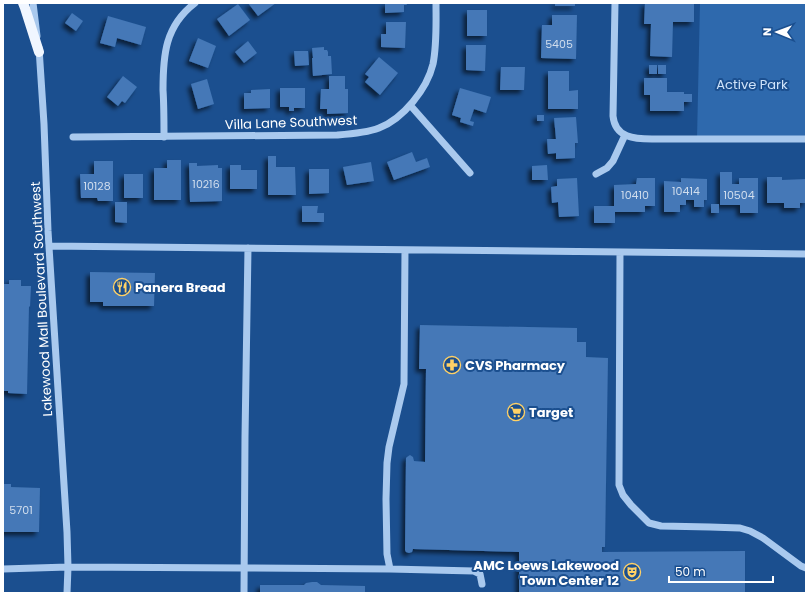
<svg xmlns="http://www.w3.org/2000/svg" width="809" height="596" font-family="Poppins,sans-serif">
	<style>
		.green { fill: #2e69ad }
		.building { fill: #4478b7; filter: url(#shadow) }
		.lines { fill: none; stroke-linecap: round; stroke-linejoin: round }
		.minor { stroke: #a9c9ee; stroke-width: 7 }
		.major { stroke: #f0f6ff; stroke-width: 10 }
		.labels { text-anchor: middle; stroke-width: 4; stroke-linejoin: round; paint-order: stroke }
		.number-label { font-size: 11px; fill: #d0dded }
		.park-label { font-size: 13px; fill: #cfe3fa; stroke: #1b4f8f }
		.street-label { font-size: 13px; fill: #fff; stroke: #1b4f8f }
		.poi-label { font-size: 13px; font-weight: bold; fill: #fff; stroke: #1b4f8f; text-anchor: start }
	</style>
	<defs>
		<filter id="shadow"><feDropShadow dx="-3.5" dy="3.5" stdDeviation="2" flood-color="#0009"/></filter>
	</defs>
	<rect width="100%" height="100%" fill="#1b4f8f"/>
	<path class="green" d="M700,3H806V139H697Z"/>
	<path class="building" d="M248,3H276L258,16Z
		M385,3H406L407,5H404V12L385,13Z
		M555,3H575V6H555Z
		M645,3H673V4H694V22H673L672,57L650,56L651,24H644Z
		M238,4L250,20L229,36L217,19Z
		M467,10H487V36H467Z
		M72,13L83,21L76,31L65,23Z
		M552,15H577L576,59L541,58L542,25H552Z
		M108,16L146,27L141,45L117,38L115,47L100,43Z
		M386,22H406L405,48L381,47V34H386Z
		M198,38L216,46L208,68L189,61Z
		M248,41L257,53L244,63L235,52Z
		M466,45H486L485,71L466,70Z
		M324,47V50H327L328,52V56H331L332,74L313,76L312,58H313L312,48Z
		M294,51H308L309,65L295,66Z
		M379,57L398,73L380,95L365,82L369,77L365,74Z
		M649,65H657V74H649Z
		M658,65H666V74H658Z
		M501,67H525L524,90H500Z
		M548,71H569V91L578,90V109H548Z
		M123,76L137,87L125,103L122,101L118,106L107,97Z
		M329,76H345V89H348V113L327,114V109H320L321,89H329Z
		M644,78H667V92H684V111H650V95H644Z
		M207,79L214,104L198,109L191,84Z
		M280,88H305V108H294V111H289V107H280Z
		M460,88L491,97L486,113L474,109L470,121L474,122L473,126L460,122L461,118L452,115Z
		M270,89V108L244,109V93H251V90Z
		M684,94H692V102H684Z
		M537,115H544V121H537Z
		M576,117L578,143H575V158L556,159V153L548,154L547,139H556L554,118Z
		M412,152L416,162L427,158L430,167L394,180L387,162Z
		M268,156H276V167H295L296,195H268Z
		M167,160H181V200H154V168H167Z
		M94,161H113V201H98L97,198H81L80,174H94Z
		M371,162L374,181L347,185L343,167Z
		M189,163H197V166L218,165V168H222V201L190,202Z
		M230,165H241V170H257V189H230Z
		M547,165L548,180H532V166Z
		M309,169H329V193L309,194Z
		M720,172H732V184H739V178H758V213H740V205H720Z
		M124,174H143V198H124Z
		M767,177H782V180L806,179V203H800V208H784V203H767Z
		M577,178L579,216L559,217L558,202L552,203L551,187L557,186V179Z
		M637,178H655V206H645V212H615V223H594V206H614V185L636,184Z
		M681,178L707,179V200H704V207H694V200H686V205H680V212H664V181L681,182Z
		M115,202H127V223L115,222Z
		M711,204H719V213H711Z
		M302,206H318L317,213H324V222H302Z
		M90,272L155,273L154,306H103V302H90Z
		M9,280H21V286H31L30,307L29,306L27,394L8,393V391H3V284H9Z
		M420,325L577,328V342H586V357L608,358L605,547H602V552L745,551V593H519V552L413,549L412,552L409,553L406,552L405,550L406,458L407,457L410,455L413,457L414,461L425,462L426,369H419Z
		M3,484H11V487L40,488L39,532H3Z
		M312,582H317L321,585L365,586V593H260V585H304L306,583Z"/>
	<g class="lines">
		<path class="minor" d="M33,3L37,36
			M615,3L613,116C615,138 635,139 652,139H806
			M39,48L44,124L48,231L67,532L68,567L67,593
			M410,105L470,173
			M73,137L337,135C351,134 366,133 379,128C403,119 427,89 433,64C437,44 436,23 436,3
			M164,137C164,121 164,105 163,90C163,55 165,26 195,3
			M596,174L607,168L613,161L625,135
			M49,246L806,254
			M620,252L619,485L623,495L631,505L649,523L661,526L710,527L740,528L750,531L763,538L801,566L806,568
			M3,569L68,567L245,568L390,569L474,571L480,574L482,584
			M390,569L387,554L386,499L387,463L389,447L404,384L405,250
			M244,593L245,437L248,248"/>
		<path class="major" d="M23,3L25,8L39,52"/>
	</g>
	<defs>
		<g id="restaurant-ring" transform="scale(0.9)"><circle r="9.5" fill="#1b4f8f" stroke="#ffd166" stroke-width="1.5"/><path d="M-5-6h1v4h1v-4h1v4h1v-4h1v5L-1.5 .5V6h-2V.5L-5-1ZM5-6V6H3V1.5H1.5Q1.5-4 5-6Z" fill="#ffd166"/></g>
		<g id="pharmacy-ring" transform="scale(0.9)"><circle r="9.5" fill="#1b4f8f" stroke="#ffd166" stroke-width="1.5"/><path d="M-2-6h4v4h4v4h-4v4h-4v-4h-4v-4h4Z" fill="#ffd166"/></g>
		<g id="supermarket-ring" transform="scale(0.9)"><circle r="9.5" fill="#1b4f8f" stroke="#ffd166" stroke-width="1.5"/><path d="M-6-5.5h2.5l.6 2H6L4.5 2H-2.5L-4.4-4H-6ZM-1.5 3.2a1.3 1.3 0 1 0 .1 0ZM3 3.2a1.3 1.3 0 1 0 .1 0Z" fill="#ffd166"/></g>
		<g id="theatre-ring" transform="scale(0.9)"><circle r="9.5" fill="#1b4f8f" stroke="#ffd166" stroke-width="1.5"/><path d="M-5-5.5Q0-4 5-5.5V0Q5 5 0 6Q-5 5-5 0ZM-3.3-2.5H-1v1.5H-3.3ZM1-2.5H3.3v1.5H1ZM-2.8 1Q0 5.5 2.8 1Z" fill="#ffd166"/></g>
	</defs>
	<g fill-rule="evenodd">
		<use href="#restaurant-ring" x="122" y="287"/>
		<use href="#pharmacy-ring" x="452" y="365"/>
		<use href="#supermarket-ring" x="516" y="412"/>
		<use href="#theatre-ring" x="632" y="572"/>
	</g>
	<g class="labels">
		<g class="number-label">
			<text x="559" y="48">5405</text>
			<text x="206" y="188">10216</text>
			<text x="97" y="190">10128</text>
			<text x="686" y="195">10414</text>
			<text x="635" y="199">10410</text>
			<text x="739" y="199">10504</text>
			<text x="21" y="514">5701</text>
		</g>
		<g class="park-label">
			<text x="752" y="89">Active Park</text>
		</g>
		<g class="street-label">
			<text transform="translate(291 122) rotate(-2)" y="5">Villa Lane Southwest</text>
			<text transform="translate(41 299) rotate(-93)" y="5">Lakewood Mall Boulevard Southwest</text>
		</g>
		<g class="poi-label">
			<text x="135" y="292">Panera Bread</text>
			<text x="465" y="370">CVS Pharmacy</text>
			<text x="529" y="417">Target</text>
			<text x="619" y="570" text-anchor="end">AMC Loews Lakewood<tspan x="619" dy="15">Town Center 12</tspan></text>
		</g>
	</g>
	<rect width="809" height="596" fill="none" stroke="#ffffff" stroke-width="8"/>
	<g transform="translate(777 32) rotate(271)" stroke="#1b4f8f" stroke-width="3" paint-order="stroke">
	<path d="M0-3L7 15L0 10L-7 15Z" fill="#ffffff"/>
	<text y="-6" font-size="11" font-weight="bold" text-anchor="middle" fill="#ffffff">N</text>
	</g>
	<path d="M669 576v6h104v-6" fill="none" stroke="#ffffff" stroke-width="2"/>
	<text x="675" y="576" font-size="12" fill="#ffffff" stroke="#1b4f8f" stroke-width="3" paint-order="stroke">50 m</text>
</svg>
